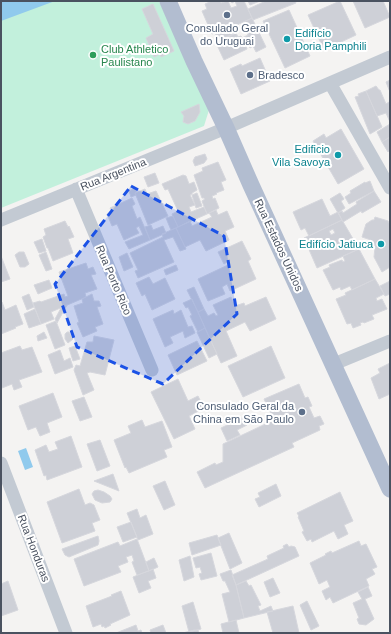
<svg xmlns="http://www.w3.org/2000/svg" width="391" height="634" font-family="Helvetica,sans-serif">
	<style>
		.green { fill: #c2f0dc }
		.water { fill: #90caed }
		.building { fill: #ced0d7; stroke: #d6d7dd; fill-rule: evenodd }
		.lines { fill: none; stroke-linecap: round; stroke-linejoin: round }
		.minor { stroke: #c3cad3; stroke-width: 13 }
		.major { stroke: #b2bdd0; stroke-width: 17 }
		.marked { fill: #1b52e6; fill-opacity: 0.2; stroke: #1b52e6; stroke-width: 3; stroke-dasharray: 8 5; stroke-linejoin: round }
		.service-dot { fill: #5c6f8a; stroke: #fff; stroke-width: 1.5 }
		.culture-dot { fill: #0f9aa8; stroke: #fff; stroke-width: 1.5 }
		.leisure-dot { fill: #2e9e5b; stroke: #fff; stroke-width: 1.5 }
		.labels { text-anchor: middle; stroke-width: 4; stroke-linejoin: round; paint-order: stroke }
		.service-label { font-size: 11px; fill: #4e5e75; stroke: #fff }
		.culture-label { font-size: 11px; fill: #0d838f; stroke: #fff; text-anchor: end }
		.leisure-label { font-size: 11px; fill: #27864d; stroke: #fff; text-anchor: start }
		.street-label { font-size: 11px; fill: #4a5260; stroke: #fff }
	</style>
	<rect width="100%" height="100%" fill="#f4f3f2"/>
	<path class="green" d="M1,1H159L209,110L204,126L1,208Z"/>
	<path class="water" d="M1,1H55L1,21Z
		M26,448L33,467L25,470L18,451Z"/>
	<path class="building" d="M212,1H220L221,3L228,1L231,8L237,6L235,1L232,3L231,1H244L252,18L228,29L227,28L212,34L202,11L207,9L205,4Z
		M248,1H260L250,5Z
		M266,1H295L296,3L253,20L248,9Z
		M340,1L356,35L324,50L308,15Z
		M353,1H383L390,17L365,28Z
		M153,4L174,51L161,57L160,54L154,57L146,38L153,34L142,9Z
		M289,10L310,56L285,68L263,21Z
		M252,18L266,47L256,52L253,46L250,48L246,40L244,41L247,49L224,60L216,43L236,33L238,37L241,36L242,38L248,35L242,23Z
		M236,26L239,31L218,41L215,35Z
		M260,58L270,81L241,94L230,69L241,64L242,66Z
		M390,80V92L386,82Z
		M376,86L379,90H380L386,104L389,102L390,104V122L386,113L377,116L366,91Z
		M366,91L382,127L370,134L355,97L359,96L358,94Z
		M199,104L200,112L195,121L188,124L183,122L184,116L181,112Z
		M390,124V137L382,142L377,132Z
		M341,129L364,169L338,184L313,141L324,134L326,138Z
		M390,137V150L388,152L382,142Z
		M205,154L207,159L204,163L195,166L193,161L195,157Z
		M218,162L226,180L221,182L224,190L216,193L217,194L212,196L213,199L215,198L219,208L207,214L202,201L205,199L204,198H202L194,175L203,171L202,168Z
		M155,173L159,183L148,187L144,177Z
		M183,175L186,176L189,184L194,182L197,190L192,193V194L190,195L195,205L189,207L191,212L204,207L207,214L178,227L172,214L178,211L168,189L165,190L162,184Z
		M370,181L374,191L349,204L345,197L351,193L350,191L365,182V183Z
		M135,188L137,192L135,193L136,195L131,197L129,191Z
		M145,189L147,194L156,191L168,216L148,225L135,193Z
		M374,191L381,202L362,213L361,211L343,222L338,213L342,211L343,213L357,204L356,202Z
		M197,193L202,206L196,208L192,195Z
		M340,193L344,199L341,201L345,208L338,213L330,199Z
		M132,198L135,204L132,206L137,219L140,217L150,240L129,249L125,242L143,235L139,226L136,228L139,233L124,240L117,224L112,226L107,214L112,212L110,208Z
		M322,199L330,216L338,212L342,220L309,236L305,228L301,230L293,212Z
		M216,210L218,215L227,211L234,227L225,231L229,240L206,251L200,240L185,247L176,228L190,221L192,226L212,217L209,213Z
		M173,216L178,227L171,230L166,218Z
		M375,217L388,221L390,225V267L382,272L374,257L375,247L371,240L362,237L366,224L372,220H374Z
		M342,220L359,249L317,268L304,238ZM333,229L335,233L331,235L329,231Z
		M65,221L68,227L69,226L74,237L68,239L73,253L53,261L48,248H47L43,237L46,235L44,229Z
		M151,225L153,230L163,226L166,233L150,240L145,227Z
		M176,228L186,249L180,251L173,237L164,240L174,262L138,278L135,271L138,270L130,253L163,237L162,234Z
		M42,239L46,251L39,253L34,242Z
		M242,241L251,259L248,261L256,279L230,291L227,284L222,287L225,294L208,301L198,279L228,265L227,262L224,264L218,252Z
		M359,249L375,279L352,290L350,286L341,290L340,287L333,290L323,270L330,267L329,265L342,260L343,262L345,261L343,256Z
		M19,252H24L29,264L25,267H20L15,255Z
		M46,252L52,269L46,271L39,255Z
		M127,253L133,267L124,271L119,257Z
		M1,256L10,279L1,282Z
		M86,263L88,269L93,267L96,274L91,275L97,289L85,293L86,297L51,312L54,319L41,324L33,303L40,301L41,302L64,294L65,297L68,296L59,272Z
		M176,265L178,270L166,275L164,270Z
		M149,277L153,284L165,278L175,299L152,310L145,294L142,296L136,283Z
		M375,279L384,294L376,298L377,301L382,299L387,309L372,315L374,319L364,323L363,322L360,323L361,325L353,328L351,323L347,324L336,299L346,295L345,293Z
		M49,280L52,288L38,294L34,285Z
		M390,281V294L385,296L380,286Z
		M194,287L204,309L198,312L187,290Z
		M29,294L34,307L27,310L22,297Z
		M92,294L94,301H99L101,306L97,307L103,324L95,327L97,331L83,337L77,323L79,322L74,306L83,303L82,299Z
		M231,297L235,306L244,303L245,306L266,297L276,319L250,331L245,322L226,331L237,356L221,363L198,312L204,309L208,316L214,313L216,316L218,315L213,305Z
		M192,299L205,328L198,332L190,316L192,315L188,307L186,308L183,303Z
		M2,302L5,310L16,305L23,324L15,327L16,328L1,334V303Z
		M67,305L57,323L55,319L61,308Z
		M35,309L41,324L29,328L24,314Z
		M173,310L174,314L181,310L188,327L192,326L195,333L185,338L183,331L170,337L173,343L165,347L153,319Z
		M56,321L65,345L55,349L46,325Z
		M205,328L217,354L209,358L197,332Z
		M44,332L47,338L38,341L37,336Z
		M67,332H69L73,339L68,343L65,339V334Z
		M94,336L114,340L105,375L90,372L87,373L94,390L83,395L74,370L76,365L80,366L87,342H93Z
		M197,341L207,361L177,375L168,355Z
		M20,346L22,350L32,347L42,372L19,380L22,387L14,390L12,384L2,388L1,385V353Z
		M75,346L80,359L73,361L69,348Z
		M271,346L285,378L243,397L228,366Z
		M60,350L64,361L70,358L73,367L55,374L48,355Z
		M390,363V394L379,399L371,378L380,373L378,369Z
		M178,379L188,401L198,396L204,408L189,416L195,429L174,439L151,392Z
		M299,384L305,398L308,397L312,406L309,407L314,418L320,416L324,424L319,426L320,430L292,443L294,447L205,488L197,472L215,463L216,465L223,462V444L274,420L264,399Z
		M53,393L62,417L47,423L50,432L40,436L36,427L28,430L19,406Z
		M84,397L92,417L80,421L72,401Z
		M244,417L247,425L237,430L240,435L227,441L221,428Z
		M142,420L145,427L162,421L172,447L164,450L167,457L129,473L126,467L125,468L114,440L131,433L128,426Z
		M71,436L82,467L47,480L46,475L44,476L35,450L46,445L49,452L58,449L55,442Z
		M100,440L110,466L97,471L87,444Z
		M113,474L119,491L94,481Z
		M165,481L175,505L164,510L153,486Z
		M276,484L281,496L259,507L255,499L260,497L258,493Z
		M79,489L85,505L90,503L94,505L100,520L92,523L95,531L62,543L47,502Z
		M98,490L104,492L110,496L112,499L110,502L102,503L95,500L92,494L94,491Z
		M340,492L353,521L344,525L348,534L338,539L334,531L312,542L311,539L307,541L302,532L304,531L298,517L299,516L297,513Z
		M137,509L140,518L146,515L153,534L138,540L127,513Z
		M131,522L137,537L123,542L117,527Z
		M229,533L242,563L230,569L218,538Z
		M217,535L221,545L192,555L189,543Z
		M98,536L99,541L98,545L69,557L65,555L62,549Z
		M137,539L149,571L137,575L132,562L134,561L132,555L126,557L128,562L118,566L121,572L84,586L74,559L118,542L120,546Z
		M359,541L361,546L366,544L377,567L372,569L375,574L366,579L369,586L333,603L330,597L326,600L322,591L330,587L327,580L319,584L310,563L326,555L325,554L331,551L332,553Z
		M287,544L289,547L291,546L295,547L299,556L236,585L232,575L268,559L267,556L284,548L283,546Z
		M211,553L217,576L201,580L199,574L202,573L200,567L196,568L193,558Z
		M190,556L194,577L184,581L179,560Z
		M154,558L158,567L149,571L146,562Z
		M153,569L156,578L148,581L151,588L139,593L133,577Z
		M231,570L236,585L244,618L229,622L222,594L230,592L225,581H223L220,574Z
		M273,578L280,593L270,597L264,582Z
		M8,581L18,610L1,616V584Z
		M246,581L249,586L251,585L261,605L258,606L260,611L271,606L273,611L244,618L236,585Z
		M368,587L372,596L365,599L374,619L366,625L359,624L357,619L359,618L353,603L362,599L358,592Z
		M121,591L130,615L110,624L111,625L105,628L104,626L102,627L101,624L93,627L86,606L112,596L111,595Z
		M307,601L319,626L311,630L300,605Z
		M193,602L201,629L189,632L182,606Z
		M293,606L299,633H273L267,612Z
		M236,620L239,633H223L221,624Z
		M136,625L138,631L141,630L142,633H116Z
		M163,625L166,633H151L150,630Z
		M194,630H198L199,633H183Z"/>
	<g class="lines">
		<path class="minor" d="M330,83L390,188
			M76,189L152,370
			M1,220L226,128L390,57
			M334,364L390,341
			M1,463L66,633"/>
		<path class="major" d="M168,1L194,61L226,128L251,185L390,489"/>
	</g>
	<path class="marked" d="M131,186L224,236L237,314L163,384L77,347L55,284Z"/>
	<g class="service-dot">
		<circle cx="227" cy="15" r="4"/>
		<circle cx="250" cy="75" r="4"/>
		<circle cx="302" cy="412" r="4"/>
	</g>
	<g class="culture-dot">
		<circle cx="287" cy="39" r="4"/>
		<circle cx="338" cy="155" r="4"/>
		<circle cx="381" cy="244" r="4"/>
	</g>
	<circle class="leisure-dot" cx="93" cy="55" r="4"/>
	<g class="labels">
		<g class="service-label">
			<text x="227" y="32">Consulado Geral<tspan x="227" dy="13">do Uruguai</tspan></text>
			<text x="258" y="79" text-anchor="start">Bradesco</text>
			<text x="294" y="410" text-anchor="end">Consulado Geral da<tspan x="294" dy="13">China em São Paulo</tspan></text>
		</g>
		<g class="culture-label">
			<text x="295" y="37" text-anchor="start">Edifício<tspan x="295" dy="13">Doria Pamphili</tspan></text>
			<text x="330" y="153">Edificio<tspan x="330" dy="13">Vila Savoya</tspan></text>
			<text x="373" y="248">Edifício Jatiuca</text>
		</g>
		<g class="leisure-label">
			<text x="101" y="53">Club Athletico<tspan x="101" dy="13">Paulistano</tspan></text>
		</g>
		<g class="street-label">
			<text transform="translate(113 174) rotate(-22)" y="4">Rua Argentina</text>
			<text transform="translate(279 245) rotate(65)" y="4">Rua Estados Unidos</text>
			<text transform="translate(114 280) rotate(67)" y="4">Rua Porto Rico</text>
			<text transform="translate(34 548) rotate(69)" y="4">Rua Honduras</text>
		</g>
	</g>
	<rect width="391" height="634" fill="none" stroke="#4a5260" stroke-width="4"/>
</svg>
